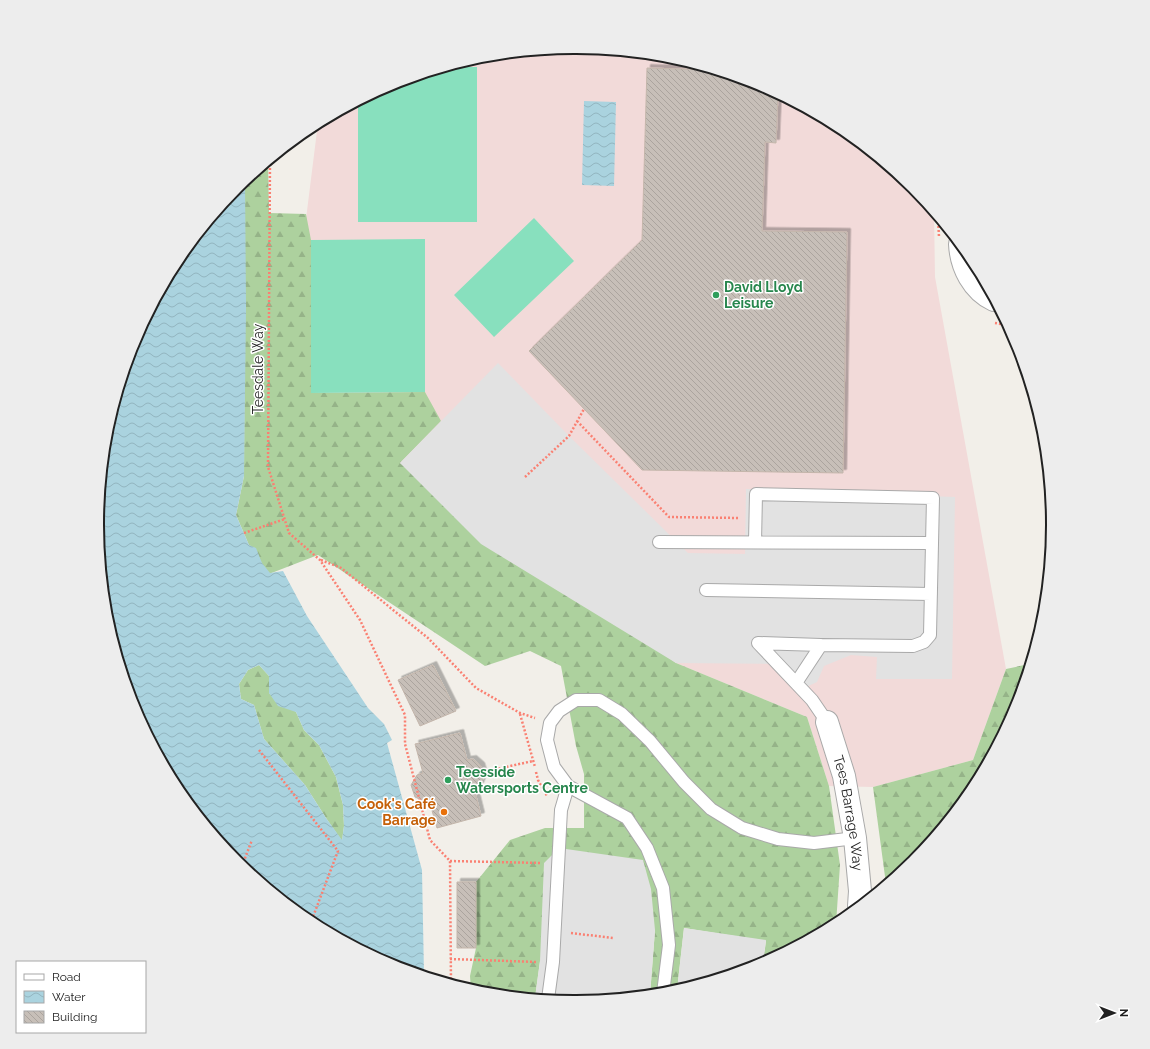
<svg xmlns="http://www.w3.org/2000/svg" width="1150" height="1049" font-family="Raleway,sans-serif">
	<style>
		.commercial { fill: #f2dad9 }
		.forest { fill: url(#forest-firs) }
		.pitch { fill: #88e0be }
		.parking { fill: #e2e2e2 }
		.water { fill: url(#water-waves); fill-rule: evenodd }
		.building { fill: url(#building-back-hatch); stroke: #c4b6ab; filter: url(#shadow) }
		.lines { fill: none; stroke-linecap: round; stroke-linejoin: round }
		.lane-casing { stroke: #a9a9a9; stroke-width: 14 }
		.street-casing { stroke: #a9a9a9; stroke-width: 24 }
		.path { stroke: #fa8072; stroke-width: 2.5; stroke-dasharray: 2 2; stroke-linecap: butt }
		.lane { stroke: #fff; stroke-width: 12 }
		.street { stroke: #fff; stroke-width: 22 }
		.leisure-dot { fill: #2e9e5b; stroke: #fff; stroke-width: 1.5 }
		.food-dot { fill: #e8710a; stroke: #fff; stroke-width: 1.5 }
		.labels { text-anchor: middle; stroke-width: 3; stroke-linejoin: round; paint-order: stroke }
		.leisure-label { font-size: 14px; font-weight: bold; fill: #27864d; stroke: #fff; text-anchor: start }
		.street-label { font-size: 14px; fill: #222; stroke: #fff }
		.food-label { font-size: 14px; font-weight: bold; fill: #c56008; stroke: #fff; text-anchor: end }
		.rim { fill: none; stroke: #222; stroke-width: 2 }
	</style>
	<defs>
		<pattern id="forest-firs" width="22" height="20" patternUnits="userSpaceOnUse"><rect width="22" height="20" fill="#add19e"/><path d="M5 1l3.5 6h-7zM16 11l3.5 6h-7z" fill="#95b388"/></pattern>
		<pattern id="water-waves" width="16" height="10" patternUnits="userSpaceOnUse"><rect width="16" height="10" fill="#aad3df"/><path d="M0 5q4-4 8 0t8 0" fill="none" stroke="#92b5bf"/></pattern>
		<pattern id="building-back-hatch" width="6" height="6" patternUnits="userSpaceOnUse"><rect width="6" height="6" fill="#c7bfb8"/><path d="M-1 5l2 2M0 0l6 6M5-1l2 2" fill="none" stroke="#aba49e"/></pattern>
		<filter id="shadow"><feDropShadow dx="3.5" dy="-3.5" stdDeviation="0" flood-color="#0004"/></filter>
	</defs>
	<rect width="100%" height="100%" fill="#f2efe9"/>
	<path class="commercial" d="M575,47L668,56L758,83L840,128L913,187L934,213L935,277L1006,669L973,760L873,787L829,786L807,717L676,663L301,462L303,243L318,123L392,83L482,56Z"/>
	<path class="forest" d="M268,162L269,213L306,214L311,240V393L425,392L441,421L400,463L676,663L807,717L829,786L840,865L836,924L763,963L766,941L684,928L677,990L668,993L650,995L655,930L540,961L535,998L482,993L471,990L470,976L476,948V882L510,840L545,828H584V774L576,746L561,666L530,651L485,666L318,555L269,574L249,545L236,515L244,476L245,181Z
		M1029,664L1016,707L972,790L912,862L886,884L873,787L973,760L1006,669Z
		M259,665L269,676V693L296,712L304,730L319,745L336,777L343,805L344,826L342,841L326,818L305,785L264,739L254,705L241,699L239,684L248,670Z"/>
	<path class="pitch" d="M446,67H477V222H358V102L392,83Z
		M534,218L574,261L494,337L454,295Z
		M425,239V392L311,393V240Z"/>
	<path class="parking" d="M498,363L569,436L688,553L745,554L746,489L955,497L952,679H876L877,657L851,655L824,666L817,682L802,689L778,664L676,663L481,544L400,463Z
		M559,848L643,860L651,889L655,930L650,995L575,1002L535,998L540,961L544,863Z
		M684,928L766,940L763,963L758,966L677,990Z"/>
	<path class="water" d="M584,101L616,102L614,186L582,185Z
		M245,181L246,307L244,476L236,515L249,545L256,548L262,563L270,573L283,571L307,616L368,708L384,724L392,740L387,743L422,870L424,975L392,966L310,921L237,862L178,790L134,707L107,617L98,524L107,431L134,342L178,259L238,187ZM259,665L269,676V693L278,706L296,712L304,730L319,745L336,777L343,805L344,826L342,840L326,818L305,785L264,739L254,705L241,699L239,684L248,670Z"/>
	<path class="building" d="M647,68L715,70L758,83L778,94L776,143L765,142L762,231L847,232L843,473L642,470L529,351L642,240Z
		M433,665L456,711L420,726L398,680Z
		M460,733L467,760L473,759L481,766L484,776L480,786L474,788L481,816L437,828L429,800L424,801L415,797L411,785L417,775L423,773L415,744Z
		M457,882H476V948H457Z"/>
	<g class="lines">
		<g class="lane-casing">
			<path id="lane" d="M659,542L932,543
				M755,542L756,494L933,498L930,635L924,642L913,646L821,645L758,643
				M706,590L931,594
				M758,643L812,700L827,722
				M796,683L821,645
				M663,993L669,945L663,888L647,848L627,818L568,786L554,767L547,740L550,723L559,711L576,700H599L622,714L650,741L684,782L711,809L742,828L778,839L814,843L855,838
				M548,999L553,962L561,810L568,786"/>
		</g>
		<g class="street-casing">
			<g id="street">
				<path d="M960,244C961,267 973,290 994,300"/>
				<path id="s1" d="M827,722L844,776L855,838L860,891L859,906"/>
			</g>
		</g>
		<path class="path" d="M270,160L268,467L289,533L320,560L360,620L405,715V744L430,840L450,861L451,984
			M938,218L939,237
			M995,323L1007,325
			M577,421L669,517L740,518
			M525,477L569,436L584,409
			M244,533L285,519
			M321,560L341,568L428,638L476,688L520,713L535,718
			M520,714L535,767
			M259,750L338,851L311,922
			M483,772L533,761
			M536,772L538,780L547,796
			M450,861L542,863
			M242,866L252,840
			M571,933L613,938
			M450,959L537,962
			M565,997L595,1000"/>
		<use href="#lane" class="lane"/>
		<use href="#street" class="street"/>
	</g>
	<g class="leisure-dot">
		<circle cx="716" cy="295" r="4"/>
		<circle cx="448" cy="780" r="4"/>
	</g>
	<circle class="food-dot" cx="444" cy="812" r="4"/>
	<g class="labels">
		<g class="leisure-label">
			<text x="724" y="292">David Lloyd<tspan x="724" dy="16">Leisure</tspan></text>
			<text x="456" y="777">Teesside<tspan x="456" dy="16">Watersports Centre</tspan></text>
		</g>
		<g class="street-label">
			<text transform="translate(258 369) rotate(-90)" y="5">Teesdale Way</text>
			<text dy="5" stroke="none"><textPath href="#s1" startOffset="94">Tees Barrage Way</textPath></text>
		</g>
		<g class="food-label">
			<text x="436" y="809">Cook's Café<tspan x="436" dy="16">Barrage</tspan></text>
		</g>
	</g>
	<path d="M0 0H1150V1049H0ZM574 54H576A470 470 0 0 1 1046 524V525A470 470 0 0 1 576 995H574A470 470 0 0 1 104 525V524A470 470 0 0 1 574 54Z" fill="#ededed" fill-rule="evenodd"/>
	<path class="rim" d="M574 54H576A470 470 0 0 1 1046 524V525A470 470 0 0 1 576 995H574A470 470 0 0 1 104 525V524A470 470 0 0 1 574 54Z"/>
	<rect x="16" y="961" width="130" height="72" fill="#ffffff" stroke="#a7a7a7"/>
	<rect x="24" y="974" width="20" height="6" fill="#ffffff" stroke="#a7a7a7"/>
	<text x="52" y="981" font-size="12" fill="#222222">Road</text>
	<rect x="24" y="991" width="20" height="12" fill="url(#water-waves)" stroke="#a7a7a7"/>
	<text x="52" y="1001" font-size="12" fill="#222222">Water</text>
	<rect x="24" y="1011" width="20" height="12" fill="url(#building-back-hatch)" stroke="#a7a7a7"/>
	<text x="52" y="1021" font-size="12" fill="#222222">Building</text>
	<g transform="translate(1114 1013) rotate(90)" stroke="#ffffff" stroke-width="3" paint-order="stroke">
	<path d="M0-3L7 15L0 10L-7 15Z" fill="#222222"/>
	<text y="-6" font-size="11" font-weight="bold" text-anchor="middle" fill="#222222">N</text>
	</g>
</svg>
